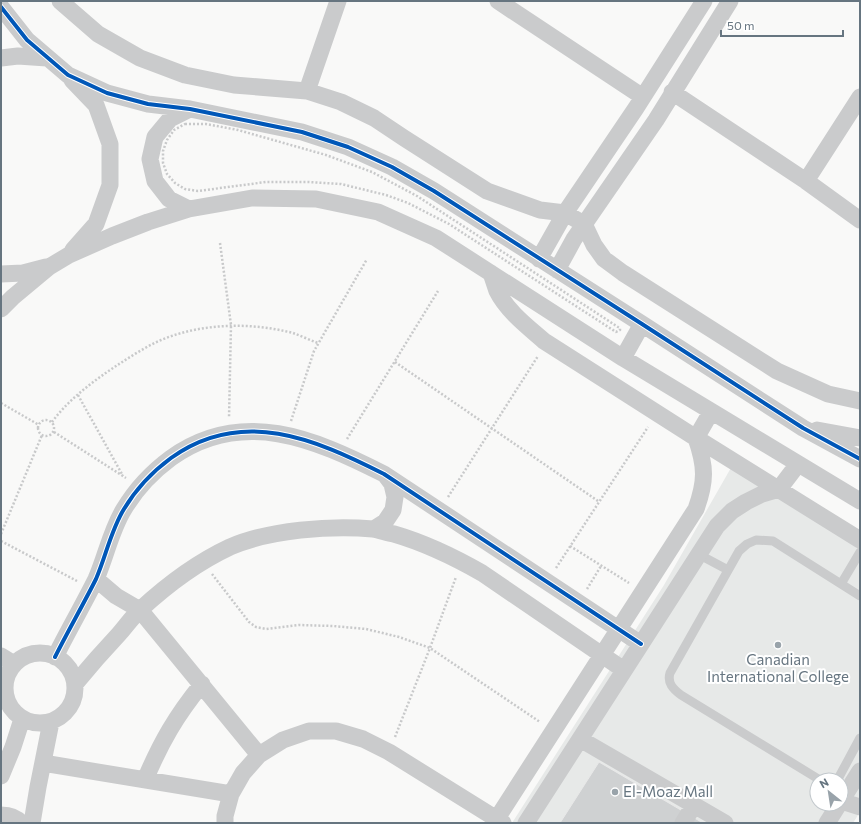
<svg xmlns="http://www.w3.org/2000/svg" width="861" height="824" font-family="Commissioner,sans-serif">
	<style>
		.built { fill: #e7e9e8; fill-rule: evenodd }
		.building { fill: #cfd1d2; stroke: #e8e8e8 }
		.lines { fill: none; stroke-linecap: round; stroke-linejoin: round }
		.path { stroke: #c8c9ca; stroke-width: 2.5; stroke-dasharray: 2 2; stroke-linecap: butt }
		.service { stroke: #cacbcc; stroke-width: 9 }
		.minor { stroke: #cacbcc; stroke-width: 17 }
		.cycleway-casing { stroke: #fff; stroke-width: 6 }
		.cycleway { stroke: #0057b8; stroke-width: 4 }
		.poi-dot { fill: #99a3aa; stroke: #fff; stroke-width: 1.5 }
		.labels { text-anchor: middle; stroke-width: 4; stroke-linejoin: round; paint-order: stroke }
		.poi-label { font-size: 15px; fill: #667580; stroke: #fff }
	</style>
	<rect width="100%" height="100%" fill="#f9f9f8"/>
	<path class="built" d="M732,466L860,540V812L853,823H512L664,585ZM817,780H841V804H817Z"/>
	<path class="building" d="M599,762L703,823H560Z"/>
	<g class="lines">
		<path class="path" d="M185,124H206L238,130L326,155L372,172L417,196L618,327L620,328V330L616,332L449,224L408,203L386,195L341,184L308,182H266L198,191L185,189L175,183L167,174L163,163V151L167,140L174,130Z
			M220,243L231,325L229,418
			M395,362L598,501
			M78,395L123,476
			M1,403L39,425
			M38 428a8 8 0 1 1 16 0a8 8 0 1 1-16 0Z
			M291,421L314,351L367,259
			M52,422C69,399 92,382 116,366C130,357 145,347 161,340C202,323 250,322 293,333C301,336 310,340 318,343
			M54,432L126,478
			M347,439L438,291
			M448,497L538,356
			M1,534L42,435
			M1,541L77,581
			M570,546L629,583
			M556,568L648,427
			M212,574L249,622L256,627L266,629L299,625L333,626L366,629L399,637L430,648L540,722
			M587,589L601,566
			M395,737L430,648L456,577"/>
		<path class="service" d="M698,554L728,570
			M841,584L860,552
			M820,780L681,695C673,689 667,683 670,673L739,551L747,544L756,540L773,541L860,596
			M834,780L839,777L860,738"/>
		<path class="minor" d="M60,1L98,34L140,58L185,75L234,85L307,91L341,102L374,118L404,138L487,191L540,210L565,213L584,224L594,245L604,259L623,273L777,371L828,394L860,401
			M498,1L643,97
			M1,7L27,40L68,75L107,93L148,104L190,109L302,132L348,147L392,167L434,191L642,324L803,428L860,459
			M1,58L18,56L47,58
			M72,80L96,105L110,144V185L96,224L73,250
			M307,91L338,1
			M672,92L806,181L860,220
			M806,181L860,97
			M189,209L169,199L155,181L150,159L155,137L170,119L190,109
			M539,259L565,213L636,108L704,1
			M557,270L574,239L656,120L730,1
			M491,273C493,279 495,285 497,291C507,311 528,327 544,341L696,438L860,540
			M1,274L23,273L46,267
			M1,309L13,297L49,267L69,255L112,236L148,222L189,209L252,198L316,199L378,212L436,238L623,358L860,501
			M623,358L642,324
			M817,430L860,438
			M374,529L385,522L393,510L395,497L392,484L386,476
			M96,579L116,596L140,610L259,755
			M5 688a35 35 0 1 1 70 0a35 35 0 1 1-70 0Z
			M1,656L14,664
			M55,657C68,631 83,605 96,579C106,556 111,530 124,509C136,489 152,472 171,458C242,407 315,439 384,474L641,644
			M75,684C89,667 104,650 119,634C126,626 133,616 141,609C167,585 198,562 230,547C269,530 331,525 373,529C380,530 387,533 394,534C425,543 454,557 482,573L624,670
			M580,739L725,823
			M43,763L231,794
			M1,776L13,747L22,719
			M145,780C161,742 176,716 202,684
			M841,801L860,771
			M841,801L860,807
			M1,815C9,815 16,817 21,823
			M32,823L38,787L51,722
			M225,823V816L231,794L243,773L259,755L283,740L309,731H336L363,739L389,752L503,823
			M494,823L696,509C706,481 706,467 696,438L711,412
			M526,823L717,526L732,511L746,502L762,494L779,489L798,464
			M683,823L694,805
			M827,823L839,804"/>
		<g class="cycleway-casing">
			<path id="cycleway" d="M1,7L27,40L68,75L107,93L148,104L190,109L302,132L348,147L392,167L434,191L642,324L803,428L860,459
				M55,657C68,631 83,605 96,579C106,556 111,530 124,509C136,489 152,472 171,458C242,407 315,439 384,474L641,644"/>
		</g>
		<use href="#cycleway" class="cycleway"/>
	</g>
	<g class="poi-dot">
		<circle cx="778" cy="645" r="4"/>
		<circle cx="615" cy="792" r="4"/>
	</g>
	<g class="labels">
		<g class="poi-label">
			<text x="778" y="665">Canadian<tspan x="778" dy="17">International College</tspan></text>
			<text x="623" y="797" text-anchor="start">El-Moaz Mall</text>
		</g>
	</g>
	<rect width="861" height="824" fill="none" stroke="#667580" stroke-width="4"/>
	<g transform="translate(829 792) rotate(330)"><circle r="19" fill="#ffffff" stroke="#c2c8cc"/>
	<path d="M0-3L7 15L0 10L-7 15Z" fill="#99a3aa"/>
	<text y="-6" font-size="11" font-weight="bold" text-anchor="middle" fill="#667580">N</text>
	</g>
	<path d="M721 30v6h122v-6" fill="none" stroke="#667580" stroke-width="2"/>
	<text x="727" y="30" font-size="12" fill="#667580" stroke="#ffffff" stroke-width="3" paint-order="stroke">50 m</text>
</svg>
